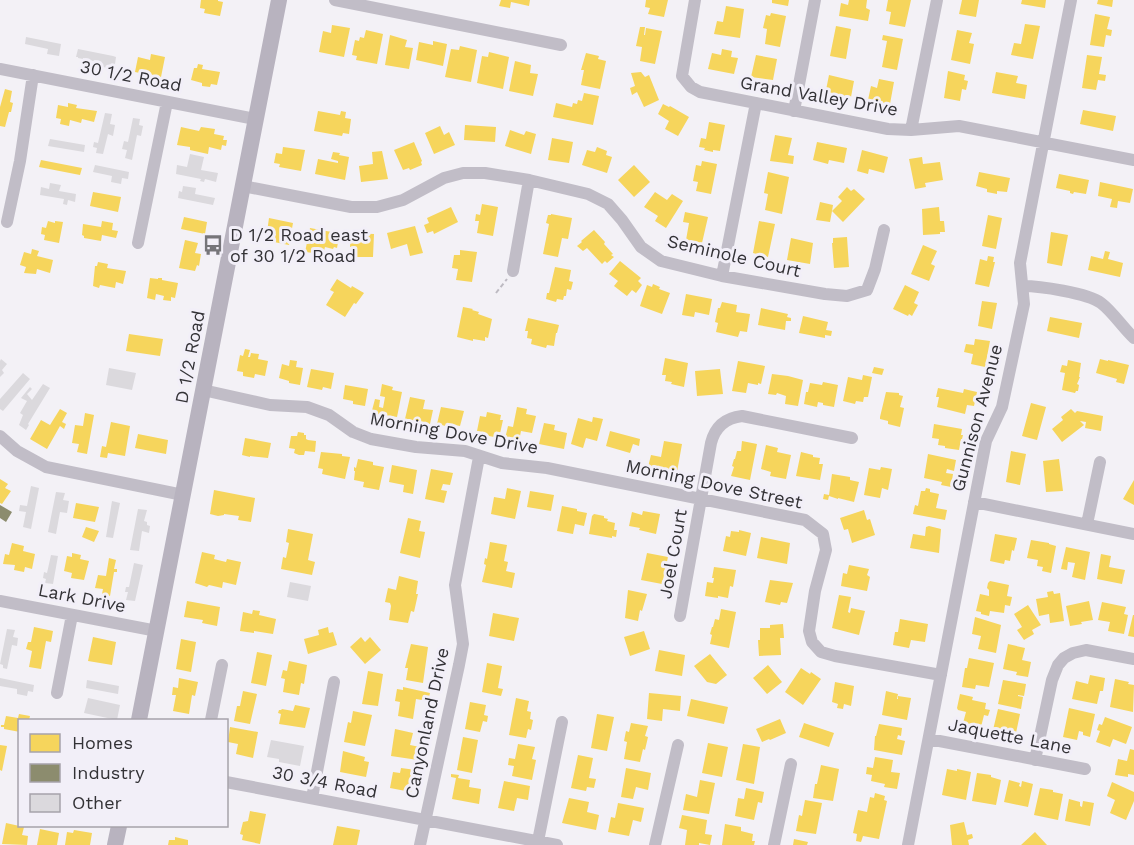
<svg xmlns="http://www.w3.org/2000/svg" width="1134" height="845" font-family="'Work Sans',sans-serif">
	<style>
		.homes { fill: #f6d55c }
		.industry { fill: #8c8c6e }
		.building { fill: #dbd9dd }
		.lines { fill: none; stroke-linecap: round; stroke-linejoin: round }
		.path { stroke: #bdbac2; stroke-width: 2; stroke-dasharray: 4.5 3; stroke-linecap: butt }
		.minor { stroke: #c1bdc7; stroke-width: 12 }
		.secondary { stroke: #b8b3bf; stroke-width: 16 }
		.labels { text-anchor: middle; stroke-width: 6; stroke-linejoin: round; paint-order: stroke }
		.street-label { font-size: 18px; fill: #333236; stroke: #f2eff8 }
		.poi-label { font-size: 18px; fill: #333236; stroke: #f2eff8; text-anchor: start }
	</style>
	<rect width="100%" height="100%" fill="#f3f1f6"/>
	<path class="homes" d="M201,0H218V1L223,2L220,16L204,13L205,9L200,8Z
		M501,0H530L529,6L511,2L510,8L499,6Z
		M646,0H668L664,17L648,14L650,8L645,7Z
		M772,0H789L788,6L772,3Z
		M849,0H867L866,8L870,10L868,21L839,16L841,3L848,5Z
		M888,0H911L905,27L889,24L891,12L886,11Z
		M962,0H979L976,17L959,14Z
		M1022,0H1046L1045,8L1021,4Z
		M1098,0H1113L1112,7L1097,4Z
		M726,6L744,9L740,38L714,34L717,21L723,22Z
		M771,13L786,16L780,47L765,44L767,29L763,28L766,15L770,16Z
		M1095,14L1110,17L1107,29L1112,30L1111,36L1106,35L1104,47L1090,45Z
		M1025,24L1040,26L1033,59L1011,55L1014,43L1021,44Z
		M332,25L350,28L344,57L319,52L323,31L331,33Z
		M836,26L851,29L846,59L830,56Z
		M640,27H645L644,35H645L646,28L662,31L655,64L640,61L642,47L636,46Z
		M366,30L383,34L377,64L356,60L357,56L352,55L355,40L359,41L360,37L364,38Z
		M957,30L972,33L969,43L974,44L970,64L951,60Z
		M390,35L407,40L405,47L413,48L409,69L385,65Z
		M883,35L903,39L897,70L882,67L887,41L882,40Z
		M433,41L447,44L443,66L416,60L419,42L433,45Z
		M460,46L477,50L471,82L445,77L451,49L459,50Z
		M722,49L732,51L731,57L738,58L734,74L708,69L712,53L721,55Z
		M489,52L509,57L503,89L477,83L482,56L488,57Z
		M586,53L599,56L598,59L606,61L600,89L581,85L584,70H581Z
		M151,54L165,57L161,77L154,76V78H150V75L135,72L138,57L150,60Z
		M756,55L777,59L773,80L751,77Z
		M1087,55L1102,57L1099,74L1106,75L1105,81L1098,80L1096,90L1082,88Z
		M515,61L531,65L530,73L538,74L533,96L509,91Z
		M198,64L203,65L202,69L220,72L217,85L211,84L210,87L202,86V83L191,80L194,68H197Z
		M948,71L965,75L964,80L968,81L966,90L962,89L960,101L944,98Z
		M641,72L645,77L649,75L659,100L644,107L637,92L632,95L630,88L635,86L631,73Z
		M996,72L1018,76L1016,83L1027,85L1025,99L992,93Z
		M829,75L854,81L851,97L828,92L829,90H826Z
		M879,79L894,82L890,104L868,100L871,86L877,88Z
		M5,89L12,91L10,102L13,103L11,112H9L5,127L0,126V107Z
		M584,93L599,96L593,125L553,117L556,103L572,107L573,103L577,104L578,100L582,101Z
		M68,103L77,105L76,108L97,111L94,122L82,119L81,123L70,120L69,126L60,124L61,119L56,118L58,105L68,107Z
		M663,104L669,107L670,106L689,117L678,136L665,129L669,121L658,114Z
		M1083,110L1116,116L1113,131L1080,124Z
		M318,111L340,115L341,111L346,112L345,118L351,119L349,134L343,133L342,136L314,131Z
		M709,122L725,125L720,151L713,150V152L704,150L705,148L699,147L701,138L706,139Z
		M465,125L496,127L495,142L464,140Z
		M440,126L444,135L449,132L455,145L434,154L425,133Z
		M181,127L199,131L201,127L215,129L214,134L224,136L223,140H227L226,146L222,145L221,150L209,147L208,154L190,150V147L177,145Z
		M510,130L524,135L526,131L536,134L531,154L505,146Z
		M775,135L792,138L788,155L794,156L793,164L770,161Z
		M552,138L573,142L569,163L548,160Z
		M414,142L422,161L421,162L422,165L410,170L409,168L403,170L394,150Z
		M817,142L847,148L844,163L829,160L828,164L813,160Z
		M283,147L305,150L301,171L279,167L280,164L274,163L276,153L282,154Z
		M597,147L607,151L606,155L612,157L607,173L582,165L587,150L595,152Z
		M862,150L888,157L884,173L869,169L868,174L857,171Z
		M382,151L388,179L361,182L359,166L373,164L372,152Z
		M333,152L340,153L339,155L349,157L345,180L315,174L318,159L338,163V161L331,159Z
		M922,157L923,164L940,162L943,180L925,183L926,187L915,189L909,159Z
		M41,160L82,168L80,175L39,167Z
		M702,161L717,164L711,194L696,191L698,182L693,181L696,165L701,166Z
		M634,165L650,182L634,197L618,180Z
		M768,172L789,177L782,214L765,210L768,194L764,193Z
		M979,172L1010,178L1007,192L997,191V194L987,192V189L976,186Z
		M1059,174L1089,180L1086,194L1074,192L1073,194L1070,193V191L1056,188Z
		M1100,182L1133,189L1130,203L1118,201L1117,208L1110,207L1112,199L1098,196Z
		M847,187L851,191L854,189L865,199L843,222L832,211L830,222L816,220L820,202L833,205L832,211L842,201L838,197Z
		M93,192L121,197L118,212L90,206Z
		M655,192L667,200L672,194L683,201L666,228L655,221L658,216L644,207Z
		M482,204L498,207L493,236L477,233L479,221H475L476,214L480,215Z
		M451,207L458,222L434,234L433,231L427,233L424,225L429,223L427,218Z
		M939,207L940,221H944L945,232H940V234L923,235L922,209Z
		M685,212L708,217L702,243L686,240L689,223L683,222Z
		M551,214L572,218L568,239L562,238L558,257L543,254L549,224L546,223L548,215H551Z
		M988,215L1002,218L996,249L982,246Z
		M184,217L207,222L205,234L181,229Z
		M269,218L293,223L289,245L274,242L276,234L267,232Z
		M48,221L55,223V221L63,222L59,243L44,240L45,235L41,234L42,227L46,228Z
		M102,221L113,223L112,230L118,231L116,238L102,235L101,241L84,238V236L82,235L83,224L101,227Z
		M759,221L775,224L768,257L753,253Z
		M415,226L423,253L410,256L407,244L391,249L387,233Z
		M310,228L337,233L336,237H339L337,248L334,247L333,249L325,247L323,254L305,252Z
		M594,230L605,242L604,244L613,254L611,255L614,257L607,263L605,261L602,264L587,248L583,251L577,246L582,242L581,241Z
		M1051,232L1068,235L1062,266L1047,263Z
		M351,233L374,234L373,257H357V247H350Z
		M847,237L849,267L834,268L832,243H833V238Z
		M791,238L813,243L810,264L787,260Z
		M185,240L198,243L195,253L201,254L199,266L197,265L195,271L179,268Z
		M923,245L937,251L931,264L935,266L929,281L911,274Z
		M32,249L39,251L37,256L53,260L50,273L37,269L36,274L24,273L26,267L20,265L24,252L31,254Z
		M460,250L477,252L472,282L456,280L458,269L452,268L454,255H460Z
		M1105,251L1110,252L1108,259L1123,263L1120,277L1088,270L1091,256L1103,259Z
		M988,256L994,257L993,262H995L989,287L975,284L980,259L987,261Z
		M620,261L641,278L638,281L642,285L636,293L632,290L627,296L614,286L618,281L609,274Z
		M98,262L108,264L107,268L126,271L123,284L116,282L115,288L100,285L99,288L93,286L95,266H97Z
		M555,267L571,270L569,281L573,282L571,290L567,289L566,296H564L563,300L557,299L556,302L546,299L547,293H549Z
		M150,278L158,279V278H162V280L178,283L175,298L171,297V301L163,300L164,296L156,294L155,300L147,298Z
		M337,279L351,288L352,286L364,293L356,304L354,303L345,317L326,305L334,292L330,290Z
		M653,284L660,287L659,289L670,293L662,314L640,306L647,285L652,287Z
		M905,285L919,292L914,303L918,305L912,316L909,314L908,316L893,309Z
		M686,294L712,299L709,315L695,312L694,317L682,315Z
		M982,301L997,303L992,329L978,326Z
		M722,302L737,305L736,312L750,314L747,332L740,331L738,337L716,332L718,323L715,322L718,308H720Z
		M463,307L473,309L472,310L479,312L478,314L492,319L488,338L485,337V341L473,339V341L457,337Z
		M761,308L788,314L787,317L791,318V321H786L785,330L758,325Z
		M803,316L828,322L826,330L832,331L831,336L825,335V338L799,333Z
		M1050,317L1082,323L1079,338L1047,331Z
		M528,318L559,325L557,333H556L554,346L547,345L546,348L531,344L532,339L527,338L528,331H525Z
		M129,334L163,339L160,356L126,351Z
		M975,339L990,341L985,367L971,364L973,354L964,352L966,344L974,345Z
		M245,349L250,350L248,357H250L251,353L259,354L258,359L268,361L265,376L255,374L254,378L243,376V372L237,371L240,355L243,356Z
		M665,358L688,363L684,387L671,384L672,382L665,381L666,375H662Z
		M1100,359L1108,361V360L1129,365L1124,384L1116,382L1117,379L1096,373Z
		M290,360L297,361L296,367L303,368L300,385L289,383V381L279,378L282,364L289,366Z
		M1068,360L1081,363L1079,377H1080L1077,384L1079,385L1078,391H1076L1075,393L1062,390L1065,373L1060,372L1062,365L1067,366Z
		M738,361L765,366L761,384L758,383V385L748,383L746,393L732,391Z
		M874,367L884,369L882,375L872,373Z
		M311,369L334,373L331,389L323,387L322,390L307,387Z
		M720,369L723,394L697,396L695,371Z
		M772,374L788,376L803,380L798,406L785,404L786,396L777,393L776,395L768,394Z
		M863,375L872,377L868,397H864L863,402L856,401L855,404L843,401L848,377L862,380Z
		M823,382L838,385L834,407L823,405V403L818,402L817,407L804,404L806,392H808L810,383L822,385Z
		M382,384L393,387L392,390L402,392L397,417L385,415L384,420L370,418L375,399L380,400L379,407L383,408L385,397L380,396Z
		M345,385L368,389L365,406L353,404V401L343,399Z
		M938,388L963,393L964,389L977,392L974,406L967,405L965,414L937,407L939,397H936Z
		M886,392L899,393V395L903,396L900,407L904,408L900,427L888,424V421L880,419V417Z
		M410,397L425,400L423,409L433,410L430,424L405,419Z
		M1031,403L1046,407L1037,440L1022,436Z
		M441,407L464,411L460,426L450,424V427L437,424Z
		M517,407L527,409L526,414L536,416L532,433L521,431L519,441L505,439L508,426L513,427Z
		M60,409L67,413L62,422L66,424L64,429L60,426L47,449L30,439L41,420L50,425Z
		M1071,409L1075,413L1077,411L1103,416L1101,431L1085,428L1086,422L1080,421L1084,425L1062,442L1052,429L1063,420L1061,417Z
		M487,412L501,415L500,420H503L499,438L484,435L485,432L477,431L480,416L486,417Z
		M85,413L94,415L87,454L77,452L79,444L72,443L75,425L83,426Z
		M593,417L603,419L597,441L586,438L583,448L571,444L578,418L592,422Z
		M111,422L130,426L125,456L108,453L107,458L100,457L102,446L106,447Z
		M544,423L555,425L554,430L567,433L564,449L539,444Z
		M934,424L962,429L961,435H963L962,439H961L959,450L945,448V446L938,445L939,439L932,438Z
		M610,431L640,439L639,446L633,444L630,453L606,446Z
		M298,432L304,433V435H306V439L308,440L316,441L315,452L305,451L304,455H299L294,453L295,449L289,448L291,436H297Z
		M138,434L168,440L166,454L135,448Z
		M245,438L271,443L268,458L250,456V457L242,455Z
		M664,441L682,444L677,472L648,467L651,455L661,457Z
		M742,441L757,444L750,480L731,476L734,467L732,466L734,459H735L737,451H741Z
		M766,445L778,448L777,452L791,455L786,479L770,476L771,472L761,469Z
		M1011,451L1026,454L1020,485L1006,482Z
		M321,452L342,454V456L350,457L345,479L322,474L323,469L318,468Z
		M801,452L813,455V457L820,458L819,464H823L820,480L796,476Z
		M928,454L956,460L954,471L947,469L946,473L953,474L951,487L941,485L942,482L924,478Z
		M358,459L373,462V465L384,467L379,490L363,487L364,482L354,480L355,471H354V467L356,468Z
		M1059,459L1063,491L1046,492L1043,461Z
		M392,465L417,470L413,494L403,492L404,485L389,482Z
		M881,467L892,469L888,490L882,488L880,498L864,495L869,468L880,470Z
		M431,469L453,473L450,485L443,484L441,490L447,491L444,503L425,499Z
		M832,474L850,477V480L859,482L854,502L838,498V499L829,496L828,500L823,499L824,494L829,495Z
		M0,479L8,484L5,488L11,491L2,504L0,503Z
		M1134,480V505L1123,499Z
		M507,488L521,491L515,519L491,514L494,497L505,499Z
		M926,488L930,489V492L939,494L936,508L947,510L945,520L913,514L915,505L918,506L921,491H925Z
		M214,490L255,498L251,522L238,520L239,516L224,514V515L218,516L210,514Z
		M530,491L554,495L551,511L527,507Z
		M76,503L99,507L95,522L73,518Z
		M562,506L577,509V511L587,513L584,526L575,524L573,534L557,531Z
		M864,510L867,520L870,519L875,535L852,543L848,529L844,530L840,518Z
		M643,511L660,514L656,534L639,530L640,528L629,526L632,512L642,515Z
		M594,514L604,516V518L608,519L607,521L615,523L614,530H617L616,537L612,536V538L589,534L592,516Z
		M408,518L421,521L419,531L425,532L420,558L400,553Z
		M929,526L941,529L939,553L910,548L913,534L925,536L926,527Z
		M86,527L99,531L94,542L82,537Z
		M288,529L313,534L308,560L315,562L312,575L281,569L283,557L286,558L289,543L286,542Z
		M739,530L751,533L746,556L723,551L726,536L730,537L731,531L739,532Z
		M995,534L1017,538L1014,551L1012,550L1010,561L1005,560L1004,564L990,561Z
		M761,537L790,543L787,564L757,558Z
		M1031,540L1049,543V544L1056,546L1051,573L1042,571L1043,567L1037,566L1038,560L1027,558Z
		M490,542L507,545L504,561L508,562L506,571L515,573L512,588L482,582L486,565L484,564L485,558L487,559Z
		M12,543L24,546L23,551L35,554L32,569L25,567L24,572L14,570L15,565L3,564L5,554L9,555Z
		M1066,547L1090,552L1085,580L1072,577L1075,563L1068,562L1067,570L1061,569Z
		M202,552L215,555L214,559L226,562L227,559L241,562L236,585L223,582L222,588L209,585L207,587L195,583Z
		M72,553L81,555L80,559L89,561L84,580L71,578L72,573L64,571L67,556L72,557Z
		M647,553L668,557L662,584L641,580Z
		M1101,554L1111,556L1109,567L1125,570L1122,584L1097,579Z
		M109,558L116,560L114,569H117V572H114L110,596L102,594L103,589L95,588L98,575L106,576Z
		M849,565L869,569L867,575L870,577L867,591L841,586L843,573L847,574Z
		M714,567L736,570L733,587L730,586L728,598L718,596V598L705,596L707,582L713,583L714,578H712Z
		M399,576L418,581L416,594H418L414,612L411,611L408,623L389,620L391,606L390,603L385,602L388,588L396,590Z
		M770,580L793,583L787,603L781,602L780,605L765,602Z
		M990,581L1009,585L1007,596L1012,597L1010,606L1005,605L1004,613L990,611L989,616L981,614V612L976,611L980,594L989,596V590L987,588L988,583Z
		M628,590L647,594L642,611L640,610L638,621L625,618Z
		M1053,591L1054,594L1060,593L1064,621L1050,623L1049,614L1039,616L1036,599L1048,597L1047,592Z
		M839,595L851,597L848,612L850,613L851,608L865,611L859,635L832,628Z
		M187,601L220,607L217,626L202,623L203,620L184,617Z
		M1089,601L1093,620L1081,622L1082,624L1070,626L1066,606Z
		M1102,602L1126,607L1124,614L1128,615L1124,634L1108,631L1110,622L1098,620Z
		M1028,605L1041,625L1032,630L1034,634L1024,640L1017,630L1022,627L1014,614Z
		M721,609L736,612L729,648L710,644L712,635L710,634L712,627H713L715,619L719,620Z
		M253,610L260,611L259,615L276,619L273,634L254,631V633L240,631L243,612L252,614Z
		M493,613L519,618L514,641L489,636Z
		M1133,615H1134V637L1128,636Z
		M975,617L1001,625L996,653L978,649L981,636L972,634Z
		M900,619L928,624L925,642L911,640L909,648L893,645L895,632H898Z
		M783,624L784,638H780L781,655L759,656L758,640H760V628H770V625Z
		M34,627L53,631L51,642L46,641L41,669L29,667L32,651L26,649L28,642H31Z
		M328,627L329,633L333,632L337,645L308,654L304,639L319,635L318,630Z
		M644,631L650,649L630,656L624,637Z
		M93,637L116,642L112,665L88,661Z
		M361,637L365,642L370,637L381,650L365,664L350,647Z
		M181,639L196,642L191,672L176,669Z
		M411,644L428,647L423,683L406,680L408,668H405Z
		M1008,644L1025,648L1022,660L1031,662L1028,677L1016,675L1017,672L1003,669Z
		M659,650L685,655L682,676L655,671Z
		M257,652L272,655L266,686L251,683Z
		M710,654L727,675L716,684L707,682L694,666Z
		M969,658L994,663L989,687L976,685L975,689L962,687L965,668H967Z
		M289,661L307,665L304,684L301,683L299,695L283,692L285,679L281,678L283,670L287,671Z
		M487,663L502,666L498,688L503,689L501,696L482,692Z
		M768,665L782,682L767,694L753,678Z
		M801,668L810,674L811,672L821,679L803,705L785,692Z
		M368,671L383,674L378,706L362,704Z
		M1090,675L1105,678L1103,691H1100L1097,704L1072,699L1076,681L1088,684Z
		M179,678L198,682L195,696L192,695L189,714L173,711L176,695H172L173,687L178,688Z
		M1115,679L1129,682L1128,684L1134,685L1133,712L1110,707Z
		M1003,680L1026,684L1024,696L1018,695V696L1023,697L1021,709L998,704Z
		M835,682L854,686L851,706L844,704L843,709L837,708L838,704L832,702Z
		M403,687L430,693L428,701L416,699L413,719L398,716L400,702L395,701L397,689L403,690Z
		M243,691L257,694L250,724L234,721L237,706H240Z
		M886,691L898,694L897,699H898V696L911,698L907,720L882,715Z
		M649,693L681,696L680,711L663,709L662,721L647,719Z
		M960,694L973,697L972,700L986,703L985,709L990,710L988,716L984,715L981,727L963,723L966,712L958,710L957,708Z
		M516,698L529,701L527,711L531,712L530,719L533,720L531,730L528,729L526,738L509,735Z
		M691,699L728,707L724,724L687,716Z
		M470,702L486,705L484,715L488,716L487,722L483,721L480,732L465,729Z
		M295,705L310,708L305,728L279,724L281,714L278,713L279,710H281L282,709L293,711Z
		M1069,708L1095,714L1090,737L1083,735V732L1079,731L1077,740L1063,737Z
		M998,709L1020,714L1016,733L1005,730V733L993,730Z
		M353,711L372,715L365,746L344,742L348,722L351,723Z
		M19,714L30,716L29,720H20V732L4,729V727H1V725H4L6,716L18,718Z
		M597,714L614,717L607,751L591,748Z
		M1105,717L1132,727L1126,744L1113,739L1110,747L1096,742L1100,731L1097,730L1099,724L1102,725Z
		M780,719L786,733L770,740L769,739L762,742L756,729Z
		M631,723L648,726L645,736L648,737L645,750L643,749L640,762L624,759L627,742L624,741L626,731L629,732Z
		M804,723L834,733L829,747L799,737Z
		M879,724L902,728L901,736L898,735L897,739L905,741L902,755L874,750L875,736H876Z
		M230,727L258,732L253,758L236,754L238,744L228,742Z
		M395,729L413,733L410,745L420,747L418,760L391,756Z
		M463,737L478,740L472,773L457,770Z
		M708,743L728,747L722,777L702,773Z
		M518,744L535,747L532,759L536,760L532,780L512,776L514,766L508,765L509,758L515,759Z
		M743,744L760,747L754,784L736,780Z
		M0,745L7,746L2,771L0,770Z
		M1130,749L1134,750V775L1128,774V777L1115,775L1118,759L1127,761Z
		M343,751L365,757L364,761L369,762L366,777L340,772Z
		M578,755L593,758L589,778L596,779L594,788L587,787L586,791L571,788Z
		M875,757L893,760L891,772L900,773L897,789L884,787L885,784L871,781L872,775L866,774L867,767L873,768Z
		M821,765L839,769L833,801L813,798L815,784H817Z
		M401,768L416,770L411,792L390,788L393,772L400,773Z
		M626,768L651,773L648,790L636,787L633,799L621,797Z
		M947,769L957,771V769L971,772L966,800L942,795Z
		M977,773L991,775V777L1001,780L996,805L972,801Z
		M451,774L459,775L458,778L470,780L469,787L481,789L479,804L452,799L456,778L451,777Z
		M700,780L715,783L709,814L683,810L686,794L697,797Z
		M1009,780L1020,783L1019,786L1021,787L1022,781L1033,784L1028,807L1004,802Z
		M504,781L530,786L528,800L517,798L514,811L498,808Z
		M1112,782L1134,792V801L1126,820L1110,813L1115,800L1107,796Z
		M746,788L764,792L762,803L758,802L754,820L735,816L738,798L744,799Z
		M1040,788L1053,790V792L1063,794L1058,820L1034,815Z
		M875,793L885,796L884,800L887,801L879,839L863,836L861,842L856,841L857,834L853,833L858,810L867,812L870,797L874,798Z
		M569,798L589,802L587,812L599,815L596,830L562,823Z
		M1069,799L1080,802V806L1082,807L1083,801L1094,803L1090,826L1065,821Z
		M805,800L822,803L816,834L796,831L799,815L802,816Z
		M618,803L644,808L641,822L633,820L629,836L608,832L611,817L615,818Z
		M250,811L266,814L260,844L242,840L243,835L240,834L243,822L248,821Z
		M682,815L707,820L705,834L712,835L710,845L699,843V845H685L687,830L679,828Z
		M964,822L967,835L972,834L973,838L968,840L969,845H952L950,825Z
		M6,823L24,827L22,835L28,836L27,845L2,844Z
		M725,824L741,827V831L753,834L752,841H755L754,845H722Z
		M337,826L360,830L357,845H333Z
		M40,829L59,833L57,845H37Z
		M74,830L92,833L90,845H65L67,832L73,833Z
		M1035,832L1047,845H1021Z
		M175,837L188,840V845H168L169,840H175Z
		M794,839L808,842L807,845H793Z"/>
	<path class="industry" d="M0,505L12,512L6,522L0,518Z"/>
	<path class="building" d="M26,37L61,44L59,56L47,54L48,49L25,44Z
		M78,49L113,56L116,57L115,64H114L113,69L98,66L99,62L95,60L93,61L83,58V59L78,58V57H76Z
		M105,113L112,114L110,124L115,125L113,136L108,134L103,154L96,153L97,148L93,147L94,142L98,143Z
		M133,118L140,119L139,125L143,126L141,136L137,135L132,160L125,158L127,150L122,149L124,141L128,142Z
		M50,139L85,145L84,152L48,146Z
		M190,154L204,157L201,170L218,173L216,182L205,179L204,182L200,181L201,179L176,174L177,165L187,167Z
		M95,165L129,172L128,179L122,178L121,184L111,182L112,176L93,172Z
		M50,183L61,185L59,191L76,194L75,202L68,200L67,205L63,204L64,199L40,195L41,187L49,189Z
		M183,186L196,188L195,194L215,198L213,205L178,198L179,191L182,192Z
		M1,359L7,364L2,370L4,373L0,377V361Z
		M109,368L136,373L132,390L106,385Z
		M23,373L30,379L3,411L0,409V399Z
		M43,384L50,388L28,424L29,425L26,430L19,425L23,415L20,413L27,401L21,398L30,387L32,389L27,394L32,400Z
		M31,486L39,488L31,529L23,527L26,512L19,511L20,505L27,506Z
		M56,492L65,493L63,500L69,501L67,513L60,512L56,534L48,532Z
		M112,501L120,503L113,538L106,537Z
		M138,509L147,510L144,521L147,522V525L150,526L149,533L142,531L139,551L130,550Z
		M51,555L58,556L53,584L45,583L46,579L43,578L44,572L47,573Z
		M134,563L143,565L135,601L126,600L128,592H125L126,587H129Z
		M290,582L311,586L308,601L287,597Z
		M7,629L15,630L13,637L18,638L17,646L12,645L7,669L3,668V665L0,664Z
		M0,678L34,685L33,692L28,691L27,696L17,694V689L0,686Z
		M87,680L119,686L118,694L86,688Z
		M88,698L120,705L117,720L84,713Z
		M271,740L304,746L300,766L279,762V759L267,757Z"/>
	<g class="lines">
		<path class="path" d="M496,293L507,279"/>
		<path class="minor" d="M335,0L561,45
			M695,0L682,76L691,87L700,92L888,129L911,130L959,126L1134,160
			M0,69L255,119
			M794,111L815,0
			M911,130L937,0
			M243,186L351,207H377L403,200L444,178L463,173H485L529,180L588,194L608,204L622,220L641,247L661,261L722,276L825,294L847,296L867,290L875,269L884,230
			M7,222L20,161L33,75
			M138,243L167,102
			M513,271L529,180
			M722,276L756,103
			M1023,286C1039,286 1088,293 1101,303C1113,312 1123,328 1134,338
			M203,390L270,405L307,407L329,415L353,432L371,439L416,447L465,451L502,463L547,468L805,520L823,534L826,550L815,591L809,631L812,642L821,652L835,656L941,675
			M0,436L17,451L46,467L183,495
			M974,502L1134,534
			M1087,524L1100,462
			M0,601L157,631
			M680,616L711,443C715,427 725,418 742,416L852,438
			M57,693L72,615
			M211,720L222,665
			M929,739L1085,769
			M1035,760L1052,680L1058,665L1064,658L1073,653L1086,650L1134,659
			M226,782L557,845
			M312,798L334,682
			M538,841L562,722
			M420,845L459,665L463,644L455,585L479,457
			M655,845L678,745
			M774,845L791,764
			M908,845L986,441L1002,407L1024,304L1020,263L1071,0"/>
		<path class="secondary" d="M139,720L279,0
			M115,845L119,826"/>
	</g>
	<defs>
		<g id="bus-bare" transform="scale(1.62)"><path d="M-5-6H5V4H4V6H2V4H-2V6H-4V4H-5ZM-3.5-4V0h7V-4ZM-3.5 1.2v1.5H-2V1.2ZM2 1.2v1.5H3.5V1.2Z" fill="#767579" stroke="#f2eff8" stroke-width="2.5" paint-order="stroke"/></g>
	</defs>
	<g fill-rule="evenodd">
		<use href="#bus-bare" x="213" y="245"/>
	</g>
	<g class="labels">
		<g class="street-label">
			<text transform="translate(131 76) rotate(11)" y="6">30 1/2 Road</text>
			<text transform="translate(819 96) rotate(10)" y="6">Grand Valley Drive</text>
			<text transform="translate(734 256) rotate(13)" y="6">Seminole Court</text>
			<text transform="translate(190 357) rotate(-79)" y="6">D 1/2 Road</text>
			<text transform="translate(977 418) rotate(-75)" y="6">Gunnison Avenue</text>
			<text transform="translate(454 433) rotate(10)" y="6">Morning Dove Drive</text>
			<text transform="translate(714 484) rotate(12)" y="6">Morning Dove Street</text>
			<text transform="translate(673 554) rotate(-80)" y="6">Joel Court</text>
			<text transform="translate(82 598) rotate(11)" y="6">Lark Drive</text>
			<text transform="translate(427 723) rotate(-78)" y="6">Canyonland Drive</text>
			<text transform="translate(1010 736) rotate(11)" y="6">Jaquette Lane</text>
			<text transform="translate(325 782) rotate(11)" y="6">30 3/4 Road</text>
		</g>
		<g class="poi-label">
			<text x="230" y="241">D 1/2 Road east<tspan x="230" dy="21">of 30 1/2 Road</tspan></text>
		</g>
	</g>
	<rect x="18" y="719" width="210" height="108" fill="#f2eff8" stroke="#a6a3aa" stroke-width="1.5"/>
	<rect x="30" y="734" width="30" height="18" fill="#f6d55c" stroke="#a6a3aa" stroke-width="1.5"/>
	<text x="72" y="749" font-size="18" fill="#333236">Homes</text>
	<rect x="30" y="764" width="30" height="18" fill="#8c8c6e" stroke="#a6a3aa" stroke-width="1.5"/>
	<text x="72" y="779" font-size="18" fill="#333236">Industry</text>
	<rect x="30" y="794" width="30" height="18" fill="#dbd9dd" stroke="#a6a3aa" stroke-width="1.5"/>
	<text x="72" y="809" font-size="18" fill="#333236">Other</text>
</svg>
